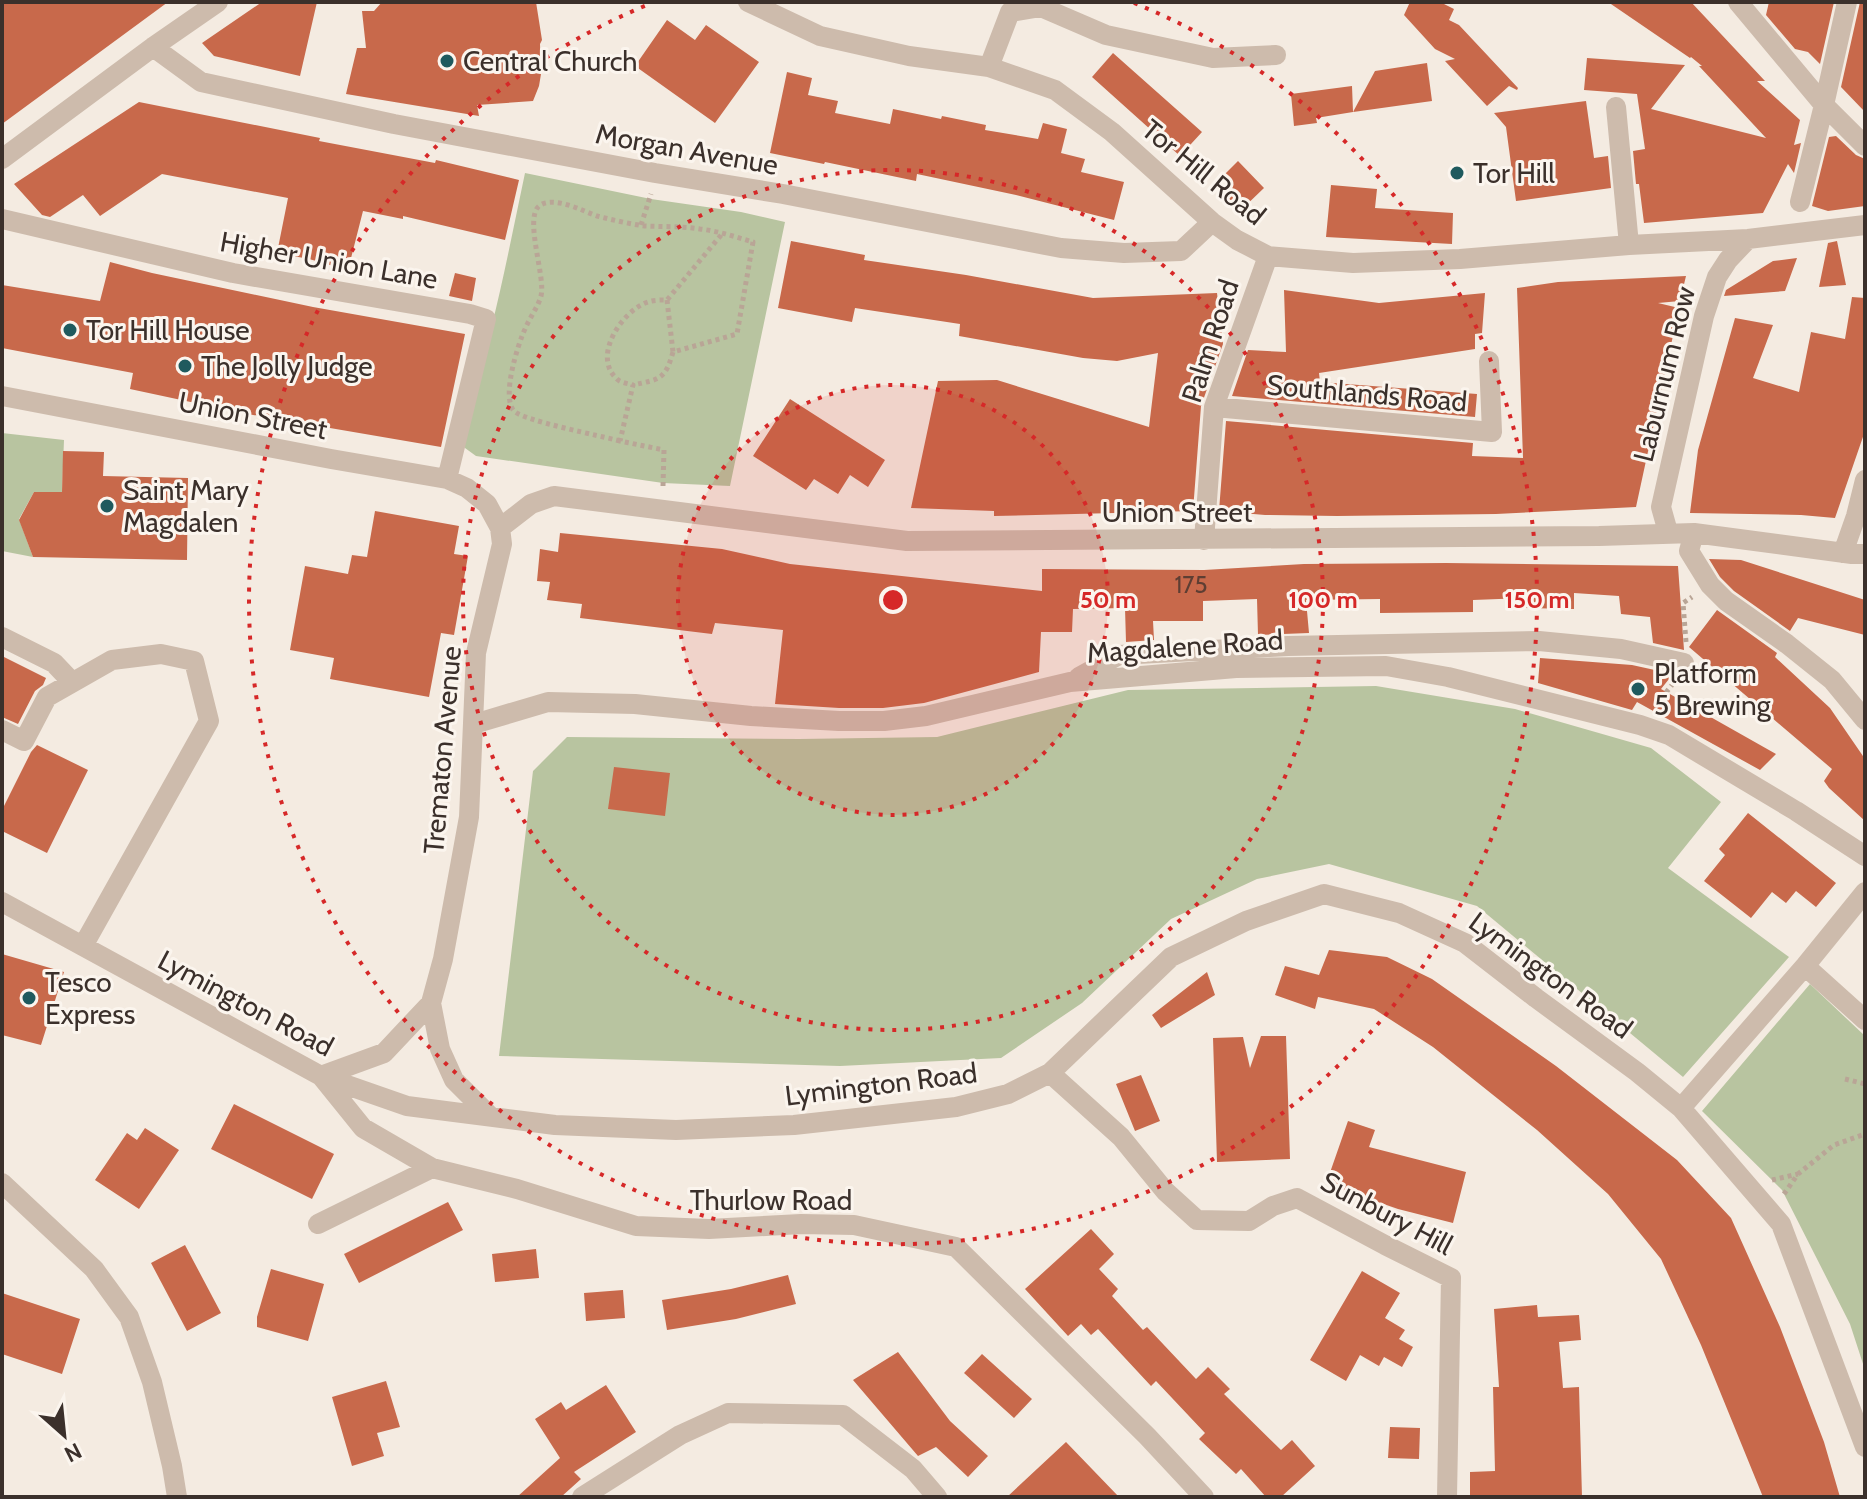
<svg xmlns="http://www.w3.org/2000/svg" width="1867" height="1499" font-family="Cabin,sans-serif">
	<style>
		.green { fill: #b8c4a0 }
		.building { fill: #c8694b }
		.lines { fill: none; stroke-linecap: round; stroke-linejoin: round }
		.path { stroke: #b9a596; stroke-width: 5; stroke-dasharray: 4 4; stroke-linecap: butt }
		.minor { stroke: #cdbbac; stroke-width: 20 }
		.ring { fill: none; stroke: #d62828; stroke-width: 4; stroke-dasharray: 4 8 }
		.poi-dot { fill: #1f5a5e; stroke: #fbf5ee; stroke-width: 3 }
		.labels { text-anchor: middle; stroke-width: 6; stroke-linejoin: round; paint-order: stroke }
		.number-label { font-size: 24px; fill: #5e3e33 }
		.poi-label { font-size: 28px; fill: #3b302b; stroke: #fbf5ee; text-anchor: start }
		.street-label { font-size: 28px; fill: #3b302b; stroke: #fbf5ee }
		.centre { fill: #d62828; stroke: #fbf5ee; stroke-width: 4 }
		.ring-label { font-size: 24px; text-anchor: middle; font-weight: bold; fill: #d62828; stroke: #fbf5ee; stroke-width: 6; stroke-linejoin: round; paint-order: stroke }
	</style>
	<rect width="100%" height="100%" fill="#f4ebe1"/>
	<path class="green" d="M525,173L651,199L741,212L785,222L730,486L663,483L476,456L465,448C464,415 482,362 491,329C504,277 514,225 525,173Z
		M2,433L64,440L62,492H34L19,519L33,557L2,551Z
		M1376,686L1515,709L1651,748L1721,802L1668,868L1789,957L1683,1077L1477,906L1329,864L1257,879L1171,919L1082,1003L1001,1058L840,1066L499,1056L533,771L567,737L799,739L937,737L1128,690Z
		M1810,984L1865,1036V1370L1850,1324L1782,1190L1702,1111Z"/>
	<path class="building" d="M2,2H168L2,124Z
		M262,2H317L300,76L214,56L202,43Z
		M382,2H536L542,40L540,44L541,74L539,86L533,101L477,105L479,116L346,94L357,48H366L362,11H374Z
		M1410,2H1440L1454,9L1449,20L1459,25L1518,88L1517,90L1509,86L1487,106L1445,61L1455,59L1435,49L1404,15Z
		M1608,2H1691L1765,81H1757L1800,120L1794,145L1801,143L1794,173L1788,164L1763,213L1644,223L1639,184H1636L1633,151L1645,149L1637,94L1584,90L1587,58L1685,65L1651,109L1766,138L1699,66H1702L1691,57L1690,58Z
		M1769,2H1834L1820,64L1808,52L1795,49L1766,15Z
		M1860,2H1865V112L1841,87Z
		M667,20L695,40L706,25L759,62L715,123L635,66Z
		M1113,53L1202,132L1180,156L1092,77Z
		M1427,63L1432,101L1353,112L1375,71Z
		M787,72L812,78L808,95L838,101L835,113L890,124L893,109L941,119L942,116L986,125L985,130L1038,139L1043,123L1067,129L1061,153L1085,159L1081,172L1124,182L1114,220L1016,195L917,174L916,181L825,162L824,164L770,153Z
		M1352,86L1353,112L1316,118L1317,123L1294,126L1291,94Z
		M1586,101L1594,158L1608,156L1611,188L1516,201L1506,127L1494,113Z
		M139,102L320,138L319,141L435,163L436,160L519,180L505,240L403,216V219L363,211L348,270L309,259L277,253L288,198L162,174L100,216L83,195L50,217L42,215L14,184Z
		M1836,136L1856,155L1865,159V206L1828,211L1812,206L1829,137Z
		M1238,161L1264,188L1238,213L1219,193L1228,185L1221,178Z
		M1331,185L1377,189L1375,208L1453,213L1452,244L1326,237Z
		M791,241L865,255L864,260L966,275L1093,298L1217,293L1223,344L1201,406L1193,511L994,516V511L911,508L938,381L997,380L1149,427L1158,353L1117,361L1083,358L959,336L960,324L855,308L852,322L778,308Z
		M1837,241L1846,285L1819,287L1828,243Z
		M1797,258L1785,291L1724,296L1726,290L1773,261Z
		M110,262L152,273L313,307L465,334L441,447L242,413L130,389L133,373L2,348V285L100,301Z
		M455,273L476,278L472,301L449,296Z
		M1686,276L1680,301L1658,303L1679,308L1636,507L1496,514L1337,516L1265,515L1219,511L1226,421L1473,443L1472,456L1523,458L1517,288L1558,282Z
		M1284,290L1379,303L1485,293L1482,333L1475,334V349L1319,373L1320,382L1477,394L1475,417L1232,396L1248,350L1286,352Z
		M1852,297L1865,298V431L1835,518L1801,515L1690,513L1698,450L1735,318L1773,325L1753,378L1799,392L1811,332L1845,339Z
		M790,399L885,460L868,487L850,475L838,494L814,479L806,490L753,456Z
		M63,451L104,452L103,476L188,478L187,560L33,557L19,520L34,492H62Z
		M375,511L459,526L454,554L468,556L454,635L441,633L429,697L330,679L334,658L290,650L305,566L348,574L352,555L367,557Z
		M560,533L722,549L790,564L1042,591V569L1204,570L1304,564L1446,563L1678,566L1684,650L1653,643L1650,617L1621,614L1619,596L1574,593V609L1525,608V598L1473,600V612L1380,613V599L1306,600L1309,633L1258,635L1257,599L1203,601V621H1153L1154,640L1126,642L1125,608L1073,609L1072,632H1041L1039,672L924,703L883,708H839L775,704L783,630L715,623L712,634L580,618L582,604L547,600L550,582L537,581L540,549L558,552Z
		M1709,559L1741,560L1865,600V635L1798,618L1790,631L1734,591L1720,577Z
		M1717,610L1777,653L1775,657L1830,708L1865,759V821L1829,788L1824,781L1832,769L1689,647Z
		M2,656L46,678L43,685L35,691L18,724L2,717Z
		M1540,658L1632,665L1673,674L1661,689L1776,754L1760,770L1637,702L1632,710L1538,683Z
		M37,745L88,770L47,853L2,831V810L31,752Z
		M614,767L670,773L665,816L608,809Z
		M1748,813L1836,883L1816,907L1796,891L1786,903L1772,892L1751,918L1704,881L1725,855L1719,849Z
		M1329,950L1387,957L1432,979L1556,1066L1677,1160L1731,1218L1780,1327L1824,1442L1840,1497H1763L1701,1345L1661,1259L1608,1194L1537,1130L1433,1047L1374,1009L1318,997L1315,1009L1275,995L1285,966L1319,975Z
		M2,954L64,972L41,1045L2,1035Z
		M1207,972L1215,995L1161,1028L1152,1015Z
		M1261,1036H1286L1290,1159L1217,1162L1213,1038L1243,1037L1250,1068Z
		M1141,1075L1160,1121L1135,1131L1116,1084Z
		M234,1104L334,1154L312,1199L211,1149Z
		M1348,1121L1375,1130L1369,1147L1466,1172L1453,1223L1398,1209L1326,1184Z
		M145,1128L179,1150L139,1209L95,1180L127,1133L137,1140Z
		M448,1202L463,1230L359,1283L344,1254Z
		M1091,1229L1114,1254L1099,1269L1118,1289L1112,1296L1143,1330L1147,1327L1196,1379L1208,1367L1230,1389L1224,1394L1281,1450L1292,1440L1315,1466L1281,1497H1266L1241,1469L1236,1474L1199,1439L1205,1433L1156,1381L1151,1386L1098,1329L1091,1335L1081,1324L1068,1336L1025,1289Z
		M185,1245L221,1313L187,1331L151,1263Z
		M536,1249L539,1278L495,1282L492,1254Z
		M271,1269L324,1284L308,1341L257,1327V1317Z
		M1362,1271L1400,1293L1385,1318L1405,1330L1399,1339L1413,1347L1402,1367L1384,1357L1379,1366L1360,1355L1346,1381L1310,1360Z
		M788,1275L796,1304L736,1319L667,1330L662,1300L731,1289Z
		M623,1290L625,1318L586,1321L584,1293Z
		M2,1293L80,1319L62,1374L2,1354Z
		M1537,1305L1538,1317L1579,1315L1581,1340L1559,1342L1563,1388L1579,1387L1582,1497H1470V1472L1495,1471L1493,1387H1499L1494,1309Z
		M898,1352L950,1421L988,1456L968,1477L936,1447L918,1456L853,1380Z
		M982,1354L1032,1399L1014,1418L964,1373Z
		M386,1381L400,1427L377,1433L384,1456L352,1466L332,1397Z
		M606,1385L636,1432L574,1472L581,1479L561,1497H517L560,1458L535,1419L561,1402L566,1410Z
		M1390,1427L1420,1428L1419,1459L1388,1458Z
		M1066,1442L1119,1497H1007Z"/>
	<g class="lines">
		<path class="path" d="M641,225L651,194
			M667,300L673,352
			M620,441C602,436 524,421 514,411C501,397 518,344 525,329C530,317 538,307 541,296C546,278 524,219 539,206C553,195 583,211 597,216C613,220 630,224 645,226C663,227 682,226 700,229C718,231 736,237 753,242L737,334L673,352C665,380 660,379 633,385
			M663,486L664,450L620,441L633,385C627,383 620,383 616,378C592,355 623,310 648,302C654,300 661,300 667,300L722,234
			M1686,642L1683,603L1692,597
			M1656,705L1672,685
			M1845,1079L1865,1084
			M1772,1180L1798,1174
			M1784,1194L1798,1174L1834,1145L1865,1134"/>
		<path class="minor" d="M748,2L820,36L909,56L989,67L1055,90L1112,132L1212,222L1237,240L1268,256L1353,263L1460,259L1629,245L1748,239L1865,225
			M1738,2L1824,105L1865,146
			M153,47L201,82L394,124L655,173L783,194L1061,248L1124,253L1181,251L1212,222
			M989,67L1010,12L1041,7L1106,35L1213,58L1276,55
			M1616,107L1629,245
			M2,159L153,47L218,2
			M1800,202L1824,105L1847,2
			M2,219L233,273L470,314L486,319L447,479
			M2,396L331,459L447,479L467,488L487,504L500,528L502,544L476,653L469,817L443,959L431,1003L440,1049L454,1080L490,1116
			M1214,407L1492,432L1489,361
			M500,528L531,504L554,496L907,541L1599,536L1694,533L1852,554H1865
			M1668,532L1661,507L1704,316L1717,277L1728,260L1748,239
			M1694,533L1689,551L1710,585L1726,601L1787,644L1832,680L1865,720
			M1204,540L1214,407L1268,256
			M1843,553L1856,516L1865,480
			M2,637L54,663L72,682
			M1079,677L1119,655L1288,646L1539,641L1621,649L1684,663
			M474,724L548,702L635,704L751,716L839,721H884L926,716L1070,682L1236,668L1386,666L1448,677L1640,725L1669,735L1796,811L1865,856
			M2,730L24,741L47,697L112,660L161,654L194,661L209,721L83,946
			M2,902L321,1076L407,1106L555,1125L676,1130L794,1125L956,1107L1008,1094L1050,1073L1171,957L1246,921L1324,894L1399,913L1465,943L1536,998L1637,1072L1681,1108L1781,1224L1865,1447
			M1805,966L1865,1020
			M1050,1073L1121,1137L1165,1191L1197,1220L1249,1221L1273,1206L1297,1198L1385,1245L1451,1278L1447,1497
			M321,1076L363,1128L432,1168L517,1189L636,1226L709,1229L801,1224L854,1225L956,1247L1147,1436L1204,1497
			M321,1076L384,1053L431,1003
			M1681,1108L1805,966L1865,892
			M2,1183L94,1269L129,1317L152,1382L172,1466L177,1497
			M318,1224L432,1168
			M582,1497L680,1435L728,1413L843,1415L913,1469L937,1497"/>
	</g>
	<circle cx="893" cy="600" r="215" fill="#d62828" fill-opacity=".12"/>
	<g class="ring">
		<circle cx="893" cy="600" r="215"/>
		<circle cx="893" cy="600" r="430"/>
		<path d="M1134 3A644 644 0 1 1 652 3"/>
	</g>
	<g class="poi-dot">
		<circle cx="447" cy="61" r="8"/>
		<circle cx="1457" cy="173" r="8"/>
		<circle cx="70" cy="330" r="8"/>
		<circle cx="185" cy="366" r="8"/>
		<circle cx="107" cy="506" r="8"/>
		<circle cx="1638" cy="689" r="8"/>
		<circle cx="29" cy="998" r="8"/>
	</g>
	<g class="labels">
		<g class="number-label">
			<text x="1191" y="593">175</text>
		</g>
		<g class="poi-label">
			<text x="463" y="71">Central Church</text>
			<text x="1473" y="183">Tor Hill</text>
			<text x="86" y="340">Tor Hill House</text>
			<text x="201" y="376">The Jolly Judge</text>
			<text x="123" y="500">Saint Mary<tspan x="123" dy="32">Magdalen</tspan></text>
			<text x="1654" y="683">Platform<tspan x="1654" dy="32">5 Brewing</tspan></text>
			<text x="45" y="992">Tesco<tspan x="45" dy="32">Express</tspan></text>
		</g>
		<g class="street-label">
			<text transform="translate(687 149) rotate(10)" y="10">Morgan Avenue</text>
			<text transform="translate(1204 172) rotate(39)" y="10">Tor Hill Road</text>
			<text transform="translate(329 260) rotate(10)" y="10">Higher Union Lane</text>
			<text transform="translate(1210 341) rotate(-72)" y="10">Palm Road</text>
			<text transform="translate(1664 374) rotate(-76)" y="10">Laburnum Row</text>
			<text transform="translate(1367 393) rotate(5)" y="10">Southlands Road</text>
			<text transform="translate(253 415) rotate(11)" y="10">Union Street</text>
			<text x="1177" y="522">Union Street</text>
			<text transform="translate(1185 646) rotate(-4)" y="10">Magdalene Road</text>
			<text transform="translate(442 750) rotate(-85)" y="10">Trematon Avenue</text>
			<text transform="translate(1551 975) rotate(36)" y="10">Lymington Road</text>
			<text transform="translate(246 1003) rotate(28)" y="10">Lymington Road</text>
			<text transform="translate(881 1084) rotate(-7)" y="10">Lymington Road</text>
			<text x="771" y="1210">Thurlow Road</text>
			<text transform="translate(1387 1213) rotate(28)" y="10">Sunbury Hill</text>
		</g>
	</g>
	<circle cx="893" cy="600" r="12" class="centre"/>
	<g class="ring-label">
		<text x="1108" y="608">50 m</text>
		<text x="1323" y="608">100 m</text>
		<text x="1537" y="608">150 m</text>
	</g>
	<rect width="1867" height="1499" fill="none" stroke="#3b302b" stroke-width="8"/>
	<g transform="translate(64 1435) rotate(153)" stroke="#fbf5ee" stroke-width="6" paint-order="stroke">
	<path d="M0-6L14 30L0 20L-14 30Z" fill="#3b302b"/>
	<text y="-12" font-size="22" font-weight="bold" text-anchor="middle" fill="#3b302b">N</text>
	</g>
</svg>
